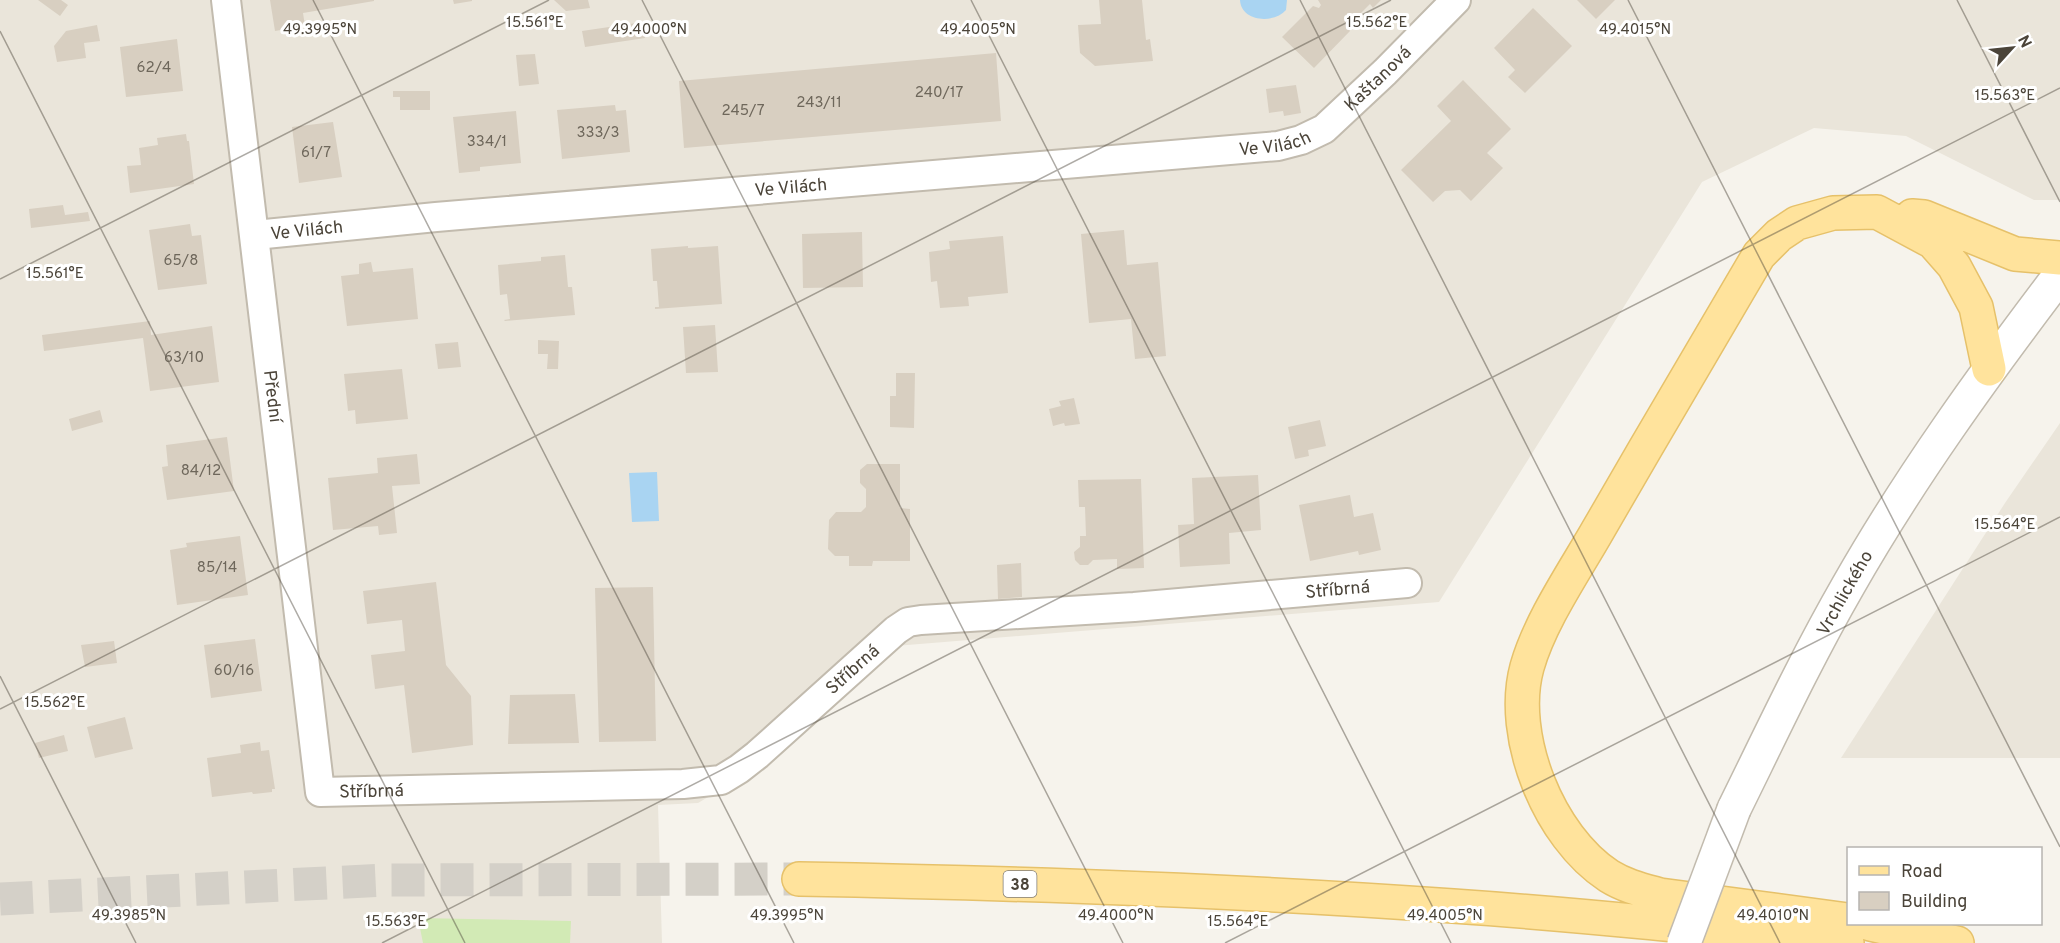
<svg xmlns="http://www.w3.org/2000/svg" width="2060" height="943" font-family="Overpass,sans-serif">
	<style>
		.residential { fill: #eae5da }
		.green { fill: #d2eab5 }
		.water { fill: #a9d4f2 }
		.building { fill: #d8cfc1 }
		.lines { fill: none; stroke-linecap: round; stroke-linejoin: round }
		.primary-tunnel { stroke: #d4d0c8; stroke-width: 33; stroke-dasharray: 33 16; stroke-linecap: butt }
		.minor-casing { stroke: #c2bbae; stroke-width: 32 }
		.tertiary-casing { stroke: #c2bbae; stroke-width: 36 }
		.primary-casing { stroke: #e6c16a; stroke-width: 36 }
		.minor { stroke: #fff; stroke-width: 28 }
		.tertiary { stroke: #fff; stroke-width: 33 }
		.primary { stroke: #ffe39c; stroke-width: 33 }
		.tertiary-bridge-casing { stroke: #c2bbae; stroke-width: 36; stroke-linecap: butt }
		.tertiary-bridge { stroke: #fff; stroke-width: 33 }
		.ticks { fill: none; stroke: #4b4439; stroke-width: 1.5; stroke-opacity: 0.45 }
		.labels { text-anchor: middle; stroke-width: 6; stroke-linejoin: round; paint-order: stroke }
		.number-label { font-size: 15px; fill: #6e675b }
		.shield { fill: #fff; stroke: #817c74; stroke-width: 1.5 }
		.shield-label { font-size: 16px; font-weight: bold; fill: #4b4439 }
		.street-label { font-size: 18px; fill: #4b4439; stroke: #fff }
		.ticks-label { font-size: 15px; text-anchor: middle; fill: #4b4439; stroke: #fff; stroke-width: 6; stroke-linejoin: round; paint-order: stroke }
	</style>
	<rect width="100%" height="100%" fill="#f6f3ec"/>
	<path class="residential" d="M0,0H2060V200H2034L1906,136L1814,128L1702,182L1439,602L895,646L749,773L698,803L658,805L662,943H0Z
		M2060,423V758H1841L2005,503Z"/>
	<path class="green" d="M418,918L571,921L570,943H423Z"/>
	<path class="water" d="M1240,0H1287L1286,10C1274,24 1241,22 1240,0Z
		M657,472L659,521L632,522L629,473Z"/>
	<path class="building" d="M38,0H61L68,5L60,16Z
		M270,0H374V1L303,13L305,26L275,31Z
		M453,0H472V1L454,4Z
		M554,0H588L590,8L566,11Z
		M1099,0H1142L1146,40L1150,39L1153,61L1095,66L1080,53L1078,25L1101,24Z
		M1318,0H1381L1373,8L1370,4L1347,27L1350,31L1314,68L1282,37L1313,6L1319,8L1321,5Z
		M1577,0H1615L1596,19Z
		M1533,8L1572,46L1525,93L1508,77L1515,70L1494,48Z
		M643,22L645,38L585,47L582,31Z
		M97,25L100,41L84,43L86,58L57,62L54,46L66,31Z
		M177,39L183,91L126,97L120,47Z
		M996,53L1001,121L684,148L679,81Z
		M535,54L539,84L519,86L516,55Z
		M1463,80L1511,129L1487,153L1503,168L1471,201L1460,190L1445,191L1433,202L1401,170L1451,121L1437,106Z
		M1296,85L1301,113L1284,116L1283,111L1269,113L1266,89Z
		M393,91H430V110H400V97H393Z
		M615,105L616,111L626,110L630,152L562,159L557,110Z
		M516,111L521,163L480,167V171L459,173L453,117Z
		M333,122L342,177L299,183L292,127Z
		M186,134L187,141H189L194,184L130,193L127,166L141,165L139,148L158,145L157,138Z
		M63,205L65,215L88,212L90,221L31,228L29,209Z
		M190,224L192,236L201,235L207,284L158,290L149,230Z
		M1124,230L1127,265L1158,262L1166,356L1135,359L1131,319L1089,323L1081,234Z
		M862,232L863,287L803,288L802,234Z
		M1003,236L1008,293L968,297L969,306L940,308L937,281L931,282L929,252L950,249L949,241Z
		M688,246V248L718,246L722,304L655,309V307H659L657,281H653L651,249Z
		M565,255L568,287H572L575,315L505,321L504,320L510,319L507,294L500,295L498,265L541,261V257Z
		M371,262L373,272L413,268L418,319L347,326L341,276L359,274V264Z
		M150,321L151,335L212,326L219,382L150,391L143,338L44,351L42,335Z
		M715,325L718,372L686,373L683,327Z
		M538,340L559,341L558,369H547L548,354H538Z
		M458,342L461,367L438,369L435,344Z
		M402,369L408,419L356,424L355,410L348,411L344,374Z
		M896,373H915L914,428L890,427V396H896Z
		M1074,398L1080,424L1065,426L1064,423L1053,426L1049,409L1061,406L1059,401Z
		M100,410L103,422L72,431L69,419Z
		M1320,420L1326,446L1308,450L1309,456L1295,459L1288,427Z
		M227,437L234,491L167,500L162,467L168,466L166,445Z
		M417,454L420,484L392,486L397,533L379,535L378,526L333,530L328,478L378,473L377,458Z
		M867,464H900V508L910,509V561H873L872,566H849V556H835L828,549L829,520L836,512H861L866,507V489L860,483V470Z
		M1258,475L1261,530L1229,533L1230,564L1180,567L1178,525L1194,524L1192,478Z
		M1141,479L1144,568L1117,569V559L1093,560L1088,565H1080L1075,560L1074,552L1080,547V536H1086L1085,507H1079L1078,480Z
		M1350,495L1354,517L1373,513L1381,550L1359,555L1358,551L1310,561L1299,505Z
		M240,536L248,595L177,605L170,550L187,547L186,543Z
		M1021,563L1022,597L998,599L997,565Z
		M436,582L446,665L471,696L473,745L412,753L404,685L375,689L371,655L405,651L402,620L367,624L363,591Z
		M653,587L656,741L599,742L595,588Z
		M255,639L262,691L211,698L204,645Z
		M114,641L117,663L85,667L81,645Z
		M575,694L579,743L508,744L510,695Z
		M125,717L133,749L95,758L87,727Z
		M64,735L68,751L39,758L35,743Z
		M260,742L261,751L269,750L275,789H272V792L253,794L252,792L212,797L207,758L241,753L240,745Z"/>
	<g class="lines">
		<path class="primary-tunnel" d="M0,899L387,880L799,879"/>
		<g class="minor-casing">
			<g id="minor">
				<path id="s1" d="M226,0L320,792L683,784L721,780L739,769L757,755L896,630L908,622L921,620L1134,607L1407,583"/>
				<path id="s2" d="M255,235L436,217L1278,146L1301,140L1324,129L1385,72L1456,0"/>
			</g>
		</g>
		<g class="tertiary-casing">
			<g id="tertiary">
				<path id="s3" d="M1734,809C1771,734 1806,659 1848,586C1910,477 1984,375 2060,275"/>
			</g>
		</g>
		<g class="primary-casing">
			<path id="primary" d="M1912,216L1924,217L2015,254L2060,258
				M799,879C1017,883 1235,890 1453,906C1584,915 1716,929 1847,943
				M1848,920L1660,895C1642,890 1625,886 1609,876C1549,837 1508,736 1527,667C1540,621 1574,572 1598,530C1651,438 1705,347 1759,255L1779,235L1797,223L1833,213L1877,212L1933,242L1954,266L1976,307L1989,369
				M1870,924L1957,943"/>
		</g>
		<use href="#minor" class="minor"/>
		<use href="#tertiary" class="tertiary"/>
		<use href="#primary" class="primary"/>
		<g class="tertiary-bridge-casing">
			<path id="tertiary-bridge" d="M1684,943L1734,809"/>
		</g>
		<use href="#tertiary-bridge" class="tertiary-bridge"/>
	</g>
	<path class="ticks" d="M313,0L794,943M642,0L1123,943M971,0L1451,943M1300,0L1780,943M1628,0L2060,847M1957,0L2060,202M0,31L465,943M0,279L549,0M0,676L136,943M0,709L1391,0M382,943L2060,88M1225,943L2060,517"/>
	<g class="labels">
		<g class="number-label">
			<text x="154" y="72">62/4</text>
			<text x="939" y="97">240/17</text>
			<text x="819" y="107">243/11</text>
			<text x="743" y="115">245/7</text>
			<text x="598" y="137">333/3</text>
			<text x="487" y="146">334/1</text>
			<text x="316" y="157">61/7</text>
			<text x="181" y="265">65/8</text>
			<text x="184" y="362">63/10</text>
			<text x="201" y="475">84/12</text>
			<text x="217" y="572">85/14</text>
			<text x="234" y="675">60/16</text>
		</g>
		<rect class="shield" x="1003.5" y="871" width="33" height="26" rx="4.5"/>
		<g class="shield-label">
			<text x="1020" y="890">38</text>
		</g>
		<g class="street-label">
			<text dy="6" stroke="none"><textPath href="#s2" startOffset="1150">Kaštanová</textPath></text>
			<text dy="6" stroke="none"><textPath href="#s2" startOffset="1024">Ve Vilách</textPath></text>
			<text dy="6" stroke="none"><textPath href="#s2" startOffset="538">Ve Vilách</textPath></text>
			<text dy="6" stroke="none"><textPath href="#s2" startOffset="52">Ve Vilách</textPath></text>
			<text dy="6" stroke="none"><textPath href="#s1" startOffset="399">Přední</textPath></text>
			<text dy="6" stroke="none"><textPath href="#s1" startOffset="1875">Stříbrná</textPath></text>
			<text dy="6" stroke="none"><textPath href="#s3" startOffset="243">Vrchlického</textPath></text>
			<text dy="6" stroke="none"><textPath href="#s1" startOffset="1371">Stříbrná</textPath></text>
			<text dy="6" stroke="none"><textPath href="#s1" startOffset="849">Stříbrná</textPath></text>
		</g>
	</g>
	<g class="ticks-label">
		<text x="535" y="27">15.561°E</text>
		<text x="1377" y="27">15.562°E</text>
		<text x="320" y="34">49.3995°N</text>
		<text x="649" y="34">49.4000°N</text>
		<text x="978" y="34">49.4005°N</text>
		<text x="1635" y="34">49.4015°N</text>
		<text x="2005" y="100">15.563°E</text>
		<text x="55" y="278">15.561°E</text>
		<text x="2005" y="529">15.564°E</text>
		<text x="55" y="707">15.562°E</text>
		<text x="129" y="920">49.3985°N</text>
		<text x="787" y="920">49.3995°N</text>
		<text x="1116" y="920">49.4000°N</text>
		<text x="1445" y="920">49.4005°N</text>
		<text x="1773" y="920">49.4010°N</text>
		<text x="396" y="926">15.563°E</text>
		<text x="1238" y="926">15.564°E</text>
	</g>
	<rect x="1847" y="847" width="195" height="78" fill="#ffffff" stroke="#b7b4b0" stroke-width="1.5"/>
	<rect x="1859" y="866" width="30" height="9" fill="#ffe39c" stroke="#b7b4b0" stroke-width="1.5"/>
	<text x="1901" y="877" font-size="18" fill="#4b4439">Road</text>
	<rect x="1859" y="892" width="30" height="18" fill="#d8cfc1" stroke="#b7b4b0" stroke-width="1.5"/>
	<text x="1901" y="907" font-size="18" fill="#4b4439">Building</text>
	<g transform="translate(2012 48) rotate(63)" stroke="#ffffff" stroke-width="4.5" paint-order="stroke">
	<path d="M0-4.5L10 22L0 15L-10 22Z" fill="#4b4439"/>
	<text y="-9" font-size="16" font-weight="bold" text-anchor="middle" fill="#4b4439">N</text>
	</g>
</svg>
